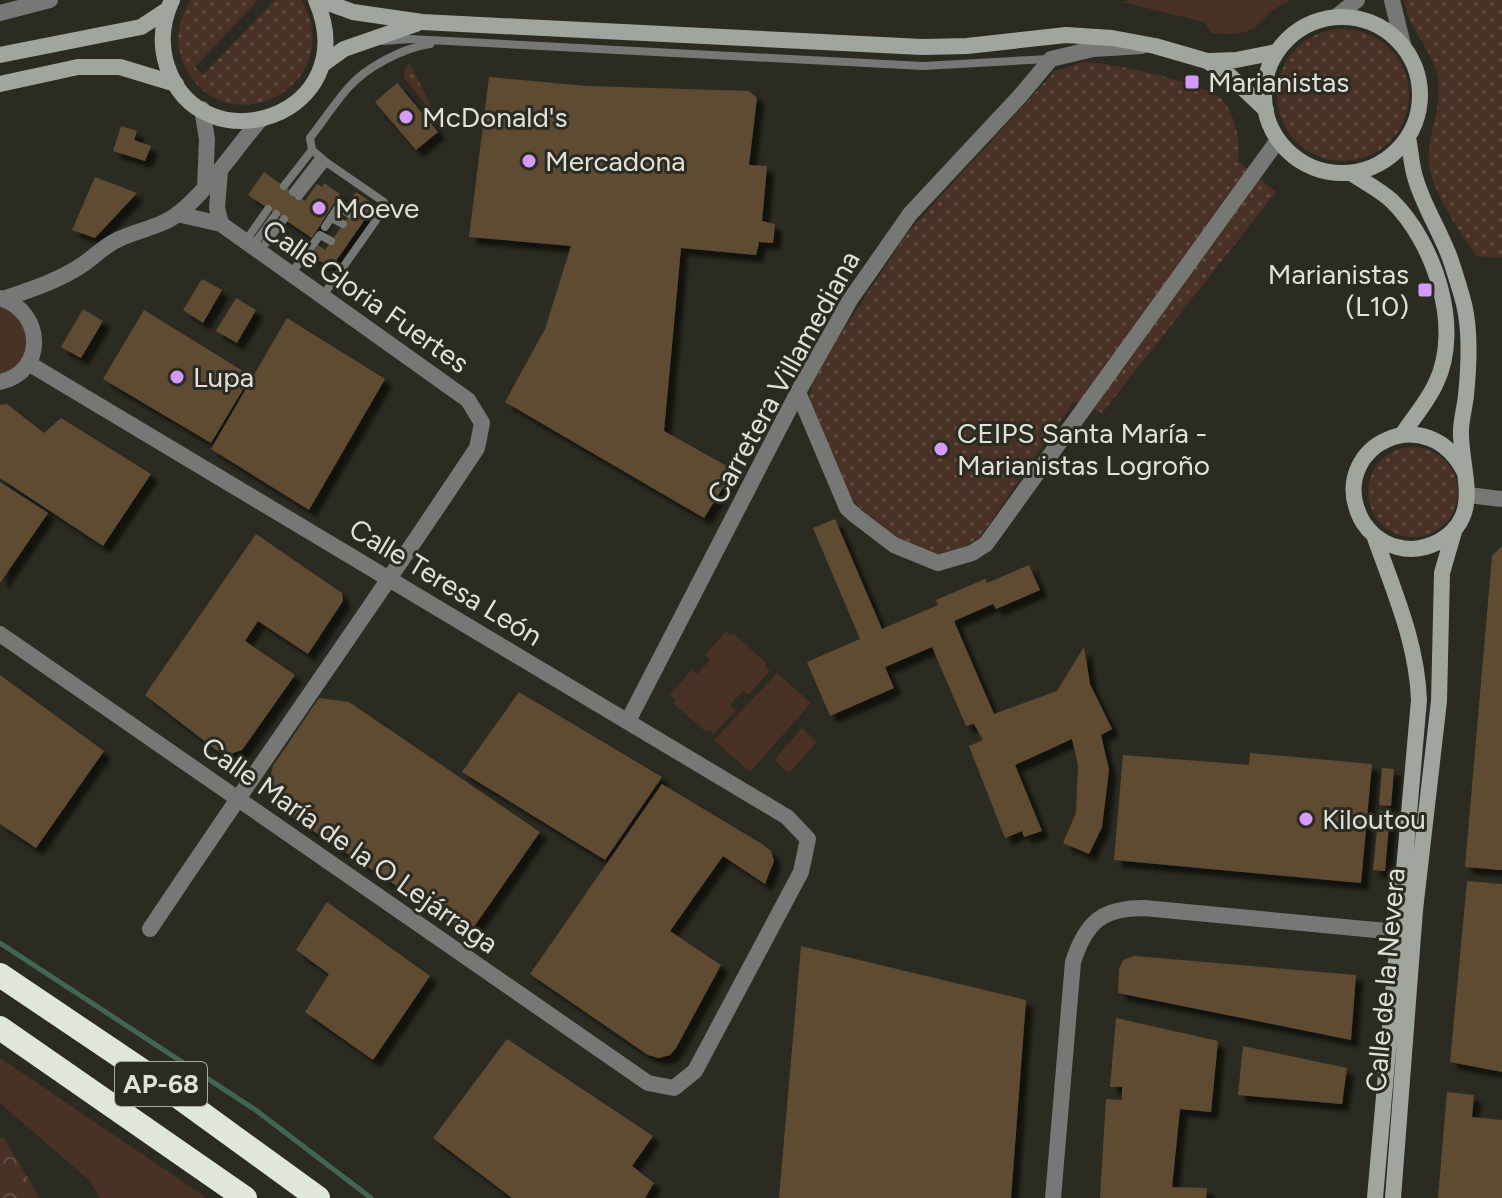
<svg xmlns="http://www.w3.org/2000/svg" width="1502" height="1198" font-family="Figtree,sans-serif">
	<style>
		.grass { fill: #4a3126 }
		.forest { fill: url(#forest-crowns) }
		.park { fill: url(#park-dots) }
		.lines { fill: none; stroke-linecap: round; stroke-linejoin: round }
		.stream { stroke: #436557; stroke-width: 5 }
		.building { fill: #5f4c32; filter: url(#shadow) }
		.service { stroke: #757874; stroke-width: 8 }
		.minor { stroke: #757874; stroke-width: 16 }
		.tertiary { stroke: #757874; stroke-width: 16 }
		.secondary { stroke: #a0a59e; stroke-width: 16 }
		.motorway { stroke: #dfe6dc; stroke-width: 24 }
		.poi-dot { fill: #d59bfa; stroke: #2b2b22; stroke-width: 3 }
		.labels { text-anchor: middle; stroke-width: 6; stroke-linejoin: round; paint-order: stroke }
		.shield { fill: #2b2b22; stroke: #aaaaa4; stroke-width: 2 }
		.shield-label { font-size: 26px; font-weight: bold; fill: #e1e1db }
		.poi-label { font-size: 28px; fill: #e1e1db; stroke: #2b2b22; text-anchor: start }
		.street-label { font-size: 28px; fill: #e1e1db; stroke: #2b2b22 }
	</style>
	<defs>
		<pattern id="forest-crowns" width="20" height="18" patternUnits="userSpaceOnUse" patternTransform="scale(2)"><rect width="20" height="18" fill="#4a3126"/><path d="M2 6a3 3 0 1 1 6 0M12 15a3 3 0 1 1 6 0" fill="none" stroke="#644f45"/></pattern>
		<pattern id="park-dots" width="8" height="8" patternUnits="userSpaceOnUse" patternTransform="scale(2)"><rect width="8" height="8" fill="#4a3126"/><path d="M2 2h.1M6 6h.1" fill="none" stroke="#644f45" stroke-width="1.8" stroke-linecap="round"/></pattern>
		<filter id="shadow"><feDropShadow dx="7" dy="7" stdDeviation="2" flood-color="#0009"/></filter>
	</defs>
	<rect width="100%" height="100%" fill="#2b2b22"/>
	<path class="grass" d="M1130,0H1291C1252,17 1267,39 1211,33L1204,22L1122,2Z
		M0,305C33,320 39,361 0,374Z
		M726,631L730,635L733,633L767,664L765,667L770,671L748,695L743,691L730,705L736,710L714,734L709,729L706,732L673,703L675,700L670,695L691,670L697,674L710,660L705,655Z
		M777,673L811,703L750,772L714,740Z
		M802,728L817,742L789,773L774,760Z
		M0,1058L207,1198H100L89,1180L0,1103Z"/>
	<path class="forest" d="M0,1138H4L40,1198H0Z"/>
	<path class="park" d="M191,0H258L195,67L203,75L275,0H301C351,83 226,151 184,65C174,43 178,19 191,0Z
		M1404,0H1502V258L1476,256C1458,227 1426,187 1429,151C1431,126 1442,104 1438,78C1433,50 1408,29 1404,0Z
		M1277 95a66 66 0 1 1 132 0a66 66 0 1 1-132 0Z
		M409,62L438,120L405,79L404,72Z
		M1083,62C1110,62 1199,82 1220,98C1235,111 1241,143 1238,161L1276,192L1102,413L1074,401L980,537L968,545L940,554L921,553L906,546L858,506L840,480L809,399L814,374L908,232L1055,71Z
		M1368 492a45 45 0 1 1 90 0a45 45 0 1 1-90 0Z"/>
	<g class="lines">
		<path class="stream" d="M0,943L257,1111L371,1198"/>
	</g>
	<path class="building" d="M489,77L587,86L749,91L757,98L749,165L767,166L762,221L775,224L773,243L759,242L756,255L681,248L664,431L734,470L704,518L505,402L545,329L571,246L469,237Z
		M397,83L438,132L416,150L375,102Z
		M121,126L137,131L134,140L151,146L145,161L113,151Z
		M264,172L305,201L317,184L322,187L324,183L340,194L312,238L248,195Z
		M95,177L137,193L95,238L72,230Z
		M356,192L375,205L331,268L310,255L318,245L325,250L337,233L356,206L349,201Z
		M202,279L222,290L203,323L183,310Z
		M236,298L256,310L237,343L216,331Z
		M83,309L103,321L81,358L61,347Z
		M144,310L251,376L211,443L103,379Z
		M287,318L385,379L309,510L211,449Z
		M7,404L44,433L61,418L151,474L103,546L0,478V405Z
		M0,482L48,513L0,583Z
		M835,519L882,629L938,605L936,600L985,579L987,583L1029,565L1040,590L996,609L993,604L954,621L994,714L1057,691L1084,647L1090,684L1112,729L1101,735L1109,770L1102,827L1089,854L1063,843L1076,813L1078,765L1072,739L1015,765L1042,831L1024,837L1022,831L1005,838L969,746L983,740L974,724L966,726L932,647L885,667L894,688L830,716L807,662L860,639L813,528Z
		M256,534L342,593L343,601L308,654L258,621L245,641L295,675L242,750L230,754L220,753L145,695Z
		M1502,546V870L1465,867L1492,556Z
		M0,675L104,751L36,848L0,824Z
		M519,692L662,777L605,860L462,772Z
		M319,698L349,702L540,832L469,934L283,811L269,782L273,766Z
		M1250,753L1372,764L1361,883L1114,860L1123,755L1249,765Z
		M1382,768L1394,769L1391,806L1379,805Z
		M662,784L762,844L771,851L774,861L765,884L723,856L670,931L721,965L676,1048L670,1055L659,1058L648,1055L530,974Z
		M1379,811L1390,812L1385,871L1373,870Z
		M1467,881L1502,884V1072L1450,1062Z
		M327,902L430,976L373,1060L305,1012L329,974L296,950Z
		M801,946L1026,1000L1011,1198H779Z
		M1135,956L1356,975L1351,1040L1118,993L1119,969L1123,960Z
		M1116,1018L1218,1041L1211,1112L1180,1109L1172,1187L1207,1188L1206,1198H1100L1106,1099L1122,1100V1087H1110Z
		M507,1039L653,1136L632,1166L654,1183L645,1198H512L433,1138Z
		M1243,1046L1347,1068L1342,1104L1238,1095Z
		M1447,1092L1474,1095L1472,1117L1502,1120V1198H1438Z"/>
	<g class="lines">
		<path class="service" d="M383,41L410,39L923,66L1048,59
			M284,186L312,150
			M293,192L320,157
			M299,196L326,162L312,150L310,138C323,121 335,103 348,88C366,67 403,48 430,44
			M331,218L338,207L350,214
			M325,227L331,218L343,224
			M245,242L268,209
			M252,247L276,214
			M259,252L284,219
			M290,275L320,235L331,241
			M322,297L384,209V202L326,162"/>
		<path class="minor" d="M0,13L50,0
			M202,109L207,139L205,188
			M177,214L221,224L217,208L220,170
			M0,298C44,311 47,372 0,382
			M3,299C30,290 58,281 82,265C94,257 104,246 117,240C137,230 162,227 179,213C210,188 234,150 260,120
			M798,392L847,508L856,516L894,545L938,563L972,553L986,544L1278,140
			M1468,495L1502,499
			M0,634L648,1083L674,1088L695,1071L801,872L808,839L787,817L28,363
			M628,721L798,392L850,300L910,214L1021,95L1051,59L1093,49L1142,46
			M150,929C257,768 370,610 477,448L482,423L468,400L221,224
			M1053,1198L1073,962C1086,922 1102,908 1144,908L1397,932"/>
		<path class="tertiary" d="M1392,0L1403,45
			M1336,17L1357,0"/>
		<path class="secondary" d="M172,0C162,21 160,44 167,66C201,169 366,116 316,0
			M320,0L353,12L422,22L922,47L967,46L1066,35L1112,38L1155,46L1207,61L1229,75L1266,110
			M1264 95a78 78 0 1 1 156 0a78 78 0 1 1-156 0Z
			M0,55L141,27L167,10
			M1209,61L1236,60L1276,52
			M323,64L344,49L416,24
			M0,84L78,67H120L176,84
			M1408,138C1411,151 1411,166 1416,180C1424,207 1440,231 1450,258C1455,273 1460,289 1464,304C1471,333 1469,366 1466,395C1465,407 1461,419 1461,431C1460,472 1485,516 1438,542C1426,548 1411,551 1397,547C1380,543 1364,529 1358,512C1332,445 1428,398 1465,473
			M1351,173C1364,182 1380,190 1392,201C1434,242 1463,327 1436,383C1428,401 1413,418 1402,435
			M1374,535C1393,589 1417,642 1419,700L1375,1198
			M1393,1198L1415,910L1439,701L1442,573L1455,528"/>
		<path class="motorway" d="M0,975L150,1076L318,1198
			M0,1028L245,1198"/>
	</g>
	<g class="poi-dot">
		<rect x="1184" y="74" width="16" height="16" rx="4"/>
		<circle cx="406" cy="117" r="8"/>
		<circle cx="529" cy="161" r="8"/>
		<circle cx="319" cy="208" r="8"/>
		<rect x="1417" y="282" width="16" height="16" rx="4"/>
		<circle cx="177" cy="377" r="8"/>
		<circle cx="941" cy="449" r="8"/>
		<circle cx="1306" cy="819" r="8"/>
	</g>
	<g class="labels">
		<rect class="shield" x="115" y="1062" width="92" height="44" rx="6"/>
		<g class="shield-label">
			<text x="161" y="1093">AP-68</text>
		</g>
		<g class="poi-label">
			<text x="1208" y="92">Marianistas</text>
			<text x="422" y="127">McDonald's</text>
			<text x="545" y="171">Mercadona</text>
			<text x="335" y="218">Moeve</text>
			<text x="1409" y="284" text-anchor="end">Marianistas<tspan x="1409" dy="32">(L10)</tspan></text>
			<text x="193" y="387">Lupa</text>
			<text x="957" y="443">CEIPS Santa María -<tspan x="957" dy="32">Marianistas Logroño</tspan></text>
			<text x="1322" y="829">Kiloutou</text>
		</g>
		<g class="street-label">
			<text transform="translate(366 296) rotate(35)" y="10">Calle Gloria Fuertes</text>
			<text transform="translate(783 377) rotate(-61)" y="10">Carretera Villamediana</text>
			<text transform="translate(446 582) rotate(31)" y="10">Calle Teresa León</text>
			<text transform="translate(350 845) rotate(35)" y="10">Calle María de la O Lejárraga</text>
			<text transform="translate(1385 980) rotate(-85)" y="10">Calle de la Nevera</text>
		</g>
	</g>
</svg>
